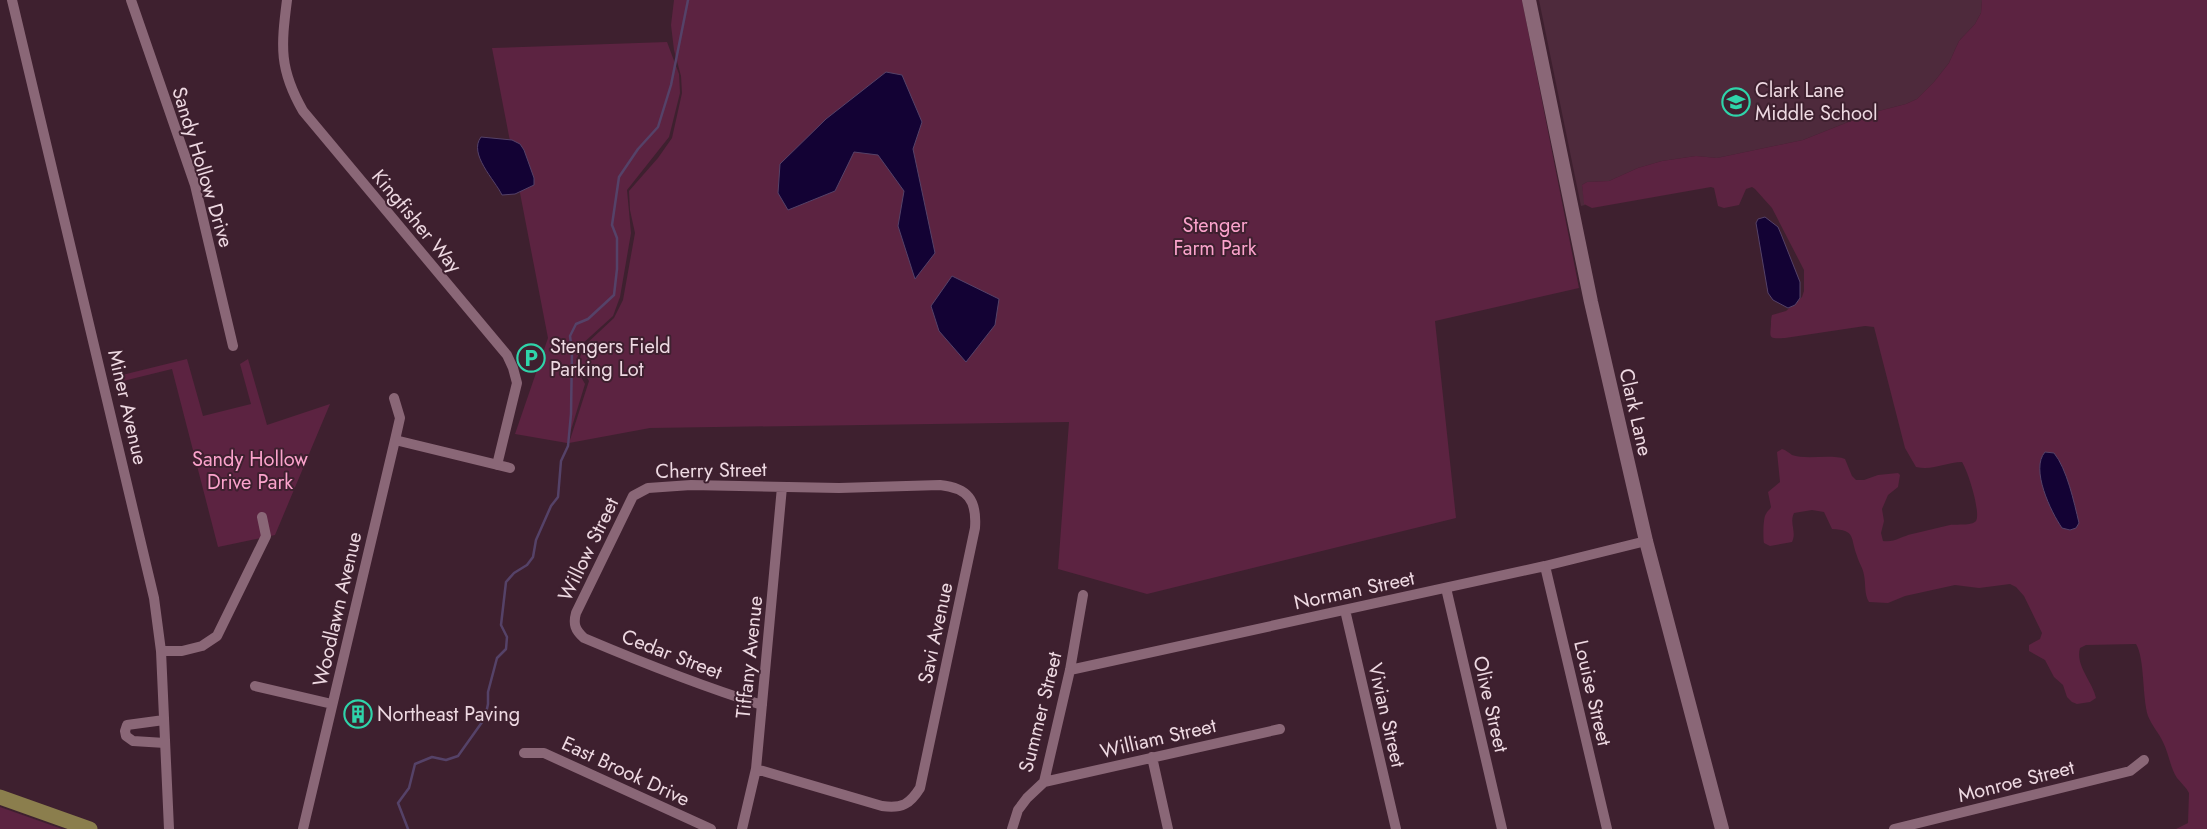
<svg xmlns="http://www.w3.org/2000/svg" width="2207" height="829" font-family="Jost,sans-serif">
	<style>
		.built { fill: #4e2a3c }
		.green { fill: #5c2341 }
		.water { fill: #130234; stroke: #554268 }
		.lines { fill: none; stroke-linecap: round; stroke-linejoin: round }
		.stream { stroke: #554268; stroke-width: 2.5 }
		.street { stroke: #8a6777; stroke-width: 10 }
		.secondary { stroke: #8a6777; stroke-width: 14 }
		.primary { stroke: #8b7e4d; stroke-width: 15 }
		.labels { text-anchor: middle; stroke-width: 4; stroke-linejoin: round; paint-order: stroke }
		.poi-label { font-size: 20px; fill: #eed9e2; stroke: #3e202f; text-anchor: start }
		.street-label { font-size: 20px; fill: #eed9e2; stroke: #3e202f }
		.park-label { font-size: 20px; fill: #fba3cc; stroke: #3e202f }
	</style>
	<rect width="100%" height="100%" fill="#3e202f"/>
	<path class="built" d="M1539,0H1982V1L1981,13L1975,24L1959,41L1949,63L1934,82L1917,99L1906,104L1871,113L1803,140L1717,158L1696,156L1662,161L1638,168L1609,181L1587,182L1582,185L1585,205L1581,206Z"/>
	<path class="green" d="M674,0H1522L1579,288L1435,321L1456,518L1147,594L1058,569L1069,422L650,428L569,443L589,381L578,363L584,346L614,318L623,300L635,233L630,210L629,191L658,158L672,138L682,93L681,76L674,50L671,25Z
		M1982,0H2207V829H2176L2188,823L2189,793C2186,787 2181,783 2177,778C2170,767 2169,754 2163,742C2159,733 2152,726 2148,716C2142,697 2145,659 2136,644L2086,645L2080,648C2075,666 2093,682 2096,698L2090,702L2077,704L2072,702L2067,697L2063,685L2054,677L2045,660L2029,651V645L2040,639L2042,633L2024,596L2016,587L2010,584L1979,588L1955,585L1905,596L1888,603L1869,602C1864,594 1866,585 1864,575C1863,568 1859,563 1857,556C1850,537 1856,530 1832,529L1824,512L1812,510L1794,513C1789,523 1797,532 1792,542L1770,546L1764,543C1763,539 1763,517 1766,514C1767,511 1770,510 1771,507L1768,492L1780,482L1777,452L1782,449C1786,450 1789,453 1792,455C1805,460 1832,454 1845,459L1852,476L1856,480H1864L1878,475L1898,473L1900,475L1898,487L1888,495L1882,509L1884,521L1881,533L1883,541C1894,543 1902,536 1912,534C1925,531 1937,528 1950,525C1956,524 1972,526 1976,521C1981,512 1968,471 1962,462C1946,462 1933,471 1916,467L1905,448L1874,327L1865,326L1785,338C1768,339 1770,338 1771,324C1771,321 1771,318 1772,315L1786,311L1802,297L1804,291V270L1772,208L1755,189L1752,187L1746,189L1739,205L1724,208L1718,206L1714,188L1711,187L1592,208L1584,204L1582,185L1587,182L1609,181L1638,168L1662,161L1696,156L1717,158L1803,140L1871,113L1906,104L1917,99L1934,82L1949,63L1959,41L1975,24L1981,13Z
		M667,42L679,74L680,93L669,137L627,190L631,233L620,297L613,316L581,345L575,366L585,384L567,443L515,434L548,338L492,48Z
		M187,359L203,416L251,404L240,364L248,359L267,425L330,404L275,535L218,547L172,369L115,383L114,377Z
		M0,807L62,829H0Z"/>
	<path class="water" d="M886,72L902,75L922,122L913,149L935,253L915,279L898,226L904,191L878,155L854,152L835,191L788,210L778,193L780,164L826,119Z
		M481,137L512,140L520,144L524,150L534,178V185L515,194L502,195C495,180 468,154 481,137Z
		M1765,217L1778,227L1781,234L1800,282V298L1795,305L1788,308L1773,300L1768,293L1756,223L1758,219Z
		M952,276L999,299L995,325L966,362L939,331L931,306Z
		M2045,452L2054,453C2067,469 2074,502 2079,523L2076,528L2070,530L2062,528C2051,512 2030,469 2045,452Z"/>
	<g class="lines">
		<path class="stream" d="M408,829L398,803L409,788L415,764L432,757L446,760L458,756L485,718L488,704V692L497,658L506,649L507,637L501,625L506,582L514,573L527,565L533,557L536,540L551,506L558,497L561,461L568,446L571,414L572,351L570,336L576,324L588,319L614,295L617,269V238L612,225L619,177L638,149L658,127L671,85L688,0"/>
		<path class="street" d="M12,0L154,598L161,651L169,829
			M131,0L195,185L233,346
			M287,0C281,47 279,69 303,111L507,355L513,368L517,383L497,465
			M395,440L510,468
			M1545,566L1607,829
			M1446,588L1502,829
			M1345,610L1396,829
			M161,651H182L202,646L217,636L266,536L262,517
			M1070,670L1545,566L1646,541
			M255,686L332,704
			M164,720L127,725L125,731L126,736L133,741L165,743
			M524,753H544L711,829
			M1152,757L1168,829
			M756,769L882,806C902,809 910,804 920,788L975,528C977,500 968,488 940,485L839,488L691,485L648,488L633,496L576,613C573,624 575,630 584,638C643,663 701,686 762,705
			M1044,782L1280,729
			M303,829L395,440L400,418L394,398
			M742,829L756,769L782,487
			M1012,829L1018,810L1027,798L1044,782L1070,670L1083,595
			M1894,829L2130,771L2144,760"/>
		<path class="secondary" d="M1529,0L1591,302L1646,541L1722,829"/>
		<path class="primary" d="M0,797L90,829"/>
	</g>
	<defs>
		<g id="school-ring" transform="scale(1.4375)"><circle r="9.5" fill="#3e202f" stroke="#2fd4aa" stroke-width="1.5"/><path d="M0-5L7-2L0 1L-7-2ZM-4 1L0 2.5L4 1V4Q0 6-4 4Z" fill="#2fd4aa"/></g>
		<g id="parking-ring" transform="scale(1.4375)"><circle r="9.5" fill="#3e202f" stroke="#2fd4aa" stroke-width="1.5"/><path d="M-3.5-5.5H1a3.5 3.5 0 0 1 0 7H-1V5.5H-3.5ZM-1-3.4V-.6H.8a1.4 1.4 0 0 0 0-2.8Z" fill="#2fd4aa"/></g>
		<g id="building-ring" transform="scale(1.4375)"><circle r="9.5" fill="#3e202f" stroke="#2fd4aa" stroke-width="1.5"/><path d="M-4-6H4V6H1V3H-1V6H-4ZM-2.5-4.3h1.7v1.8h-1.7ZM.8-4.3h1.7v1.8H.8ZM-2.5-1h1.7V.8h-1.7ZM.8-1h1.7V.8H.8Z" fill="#2fd4aa"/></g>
	</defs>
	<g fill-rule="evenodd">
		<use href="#school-ring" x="1736" y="102"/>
		<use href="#parking-ring" x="531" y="358"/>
		<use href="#building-ring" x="358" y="714"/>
	</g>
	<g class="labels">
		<g class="poi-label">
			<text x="1755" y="97">Clark Lane<tspan x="1755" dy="23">Middle School</tspan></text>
			<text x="550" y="353">Stengers Field<tspan x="550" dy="23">Parking Lot</tspan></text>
			<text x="377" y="721">Northeast Paving</text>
		</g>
		<g class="street-label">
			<text transform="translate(203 167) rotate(73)" y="7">Sandy Hollow Drive</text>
			<text transform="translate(417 221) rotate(50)" y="7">Kingfisher Way</text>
			<text transform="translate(128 407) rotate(77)" y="7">Miner Avenue</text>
			<text transform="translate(1636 412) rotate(77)" y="7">Clark Lane</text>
			<text transform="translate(711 470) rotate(-1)" y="7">Cherry Street</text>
			<text transform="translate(588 549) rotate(-64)" y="7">Willow Street</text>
			<text transform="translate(1354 590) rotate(-12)" y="7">Norman Street</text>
			<text transform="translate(337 609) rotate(-77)" y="7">Woodlawn Avenue</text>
			<text transform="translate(935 633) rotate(-78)" y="7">Savi Avenue</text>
			<text transform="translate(672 654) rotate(21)" y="7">Cedar Street</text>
			<text transform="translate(749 657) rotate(-84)" y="7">Tiffany Avenue</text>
			<text transform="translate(1593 693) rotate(77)" y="7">Louise Street</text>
			<text transform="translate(1491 704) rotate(77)" y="7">Olive Street</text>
			<text transform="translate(1040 712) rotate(-76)" y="7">Summer Street</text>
			<text transform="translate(1387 715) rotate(77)" y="7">Vivian Street</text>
			<text transform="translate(1158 738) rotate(-13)" y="7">William Street</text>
			<text transform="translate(626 771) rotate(25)" y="7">East Brook Drive</text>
			<text transform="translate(2016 781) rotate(-14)" y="7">Monroe Street</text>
		</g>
		<g class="park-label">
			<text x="1215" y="232">Stenger<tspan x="1215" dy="23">Farm Park</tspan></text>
			<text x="250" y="466">Sandy Hollow<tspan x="250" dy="23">Drive Park</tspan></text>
		</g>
	</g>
</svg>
